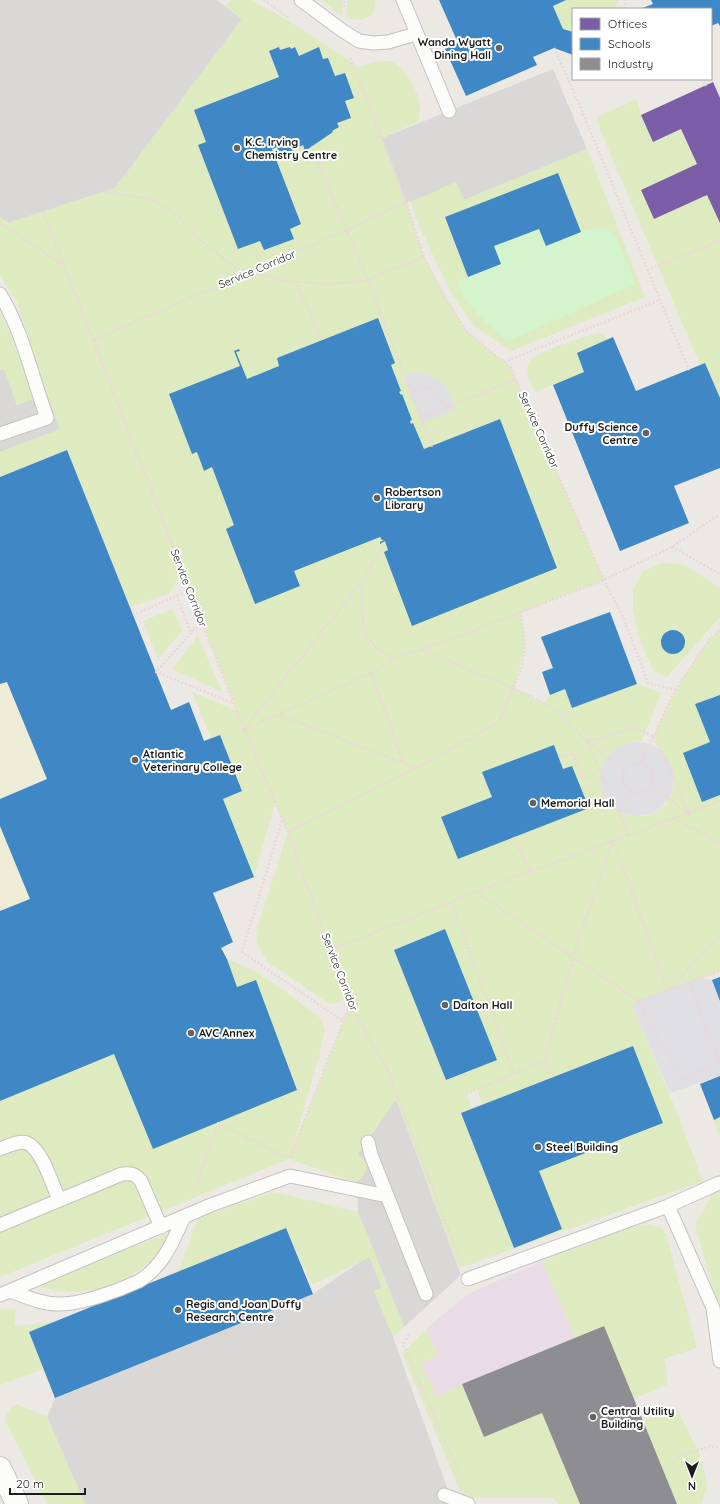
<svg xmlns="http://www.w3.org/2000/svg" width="720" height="1504" font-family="Quicksand,sans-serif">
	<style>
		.industrial { fill: #eadce6 }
		.religious { fill: #d9d8d6 }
		.farmland { fill: #eeebd6 }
		.grass { fill: #deebc0; fill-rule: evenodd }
		.park { fill: #d3f4cd }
		.plaza { fill: #dfdfe4 }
		.offices { fill: #7b5ea7 }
		.schools { fill: #3f88c5 }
		.industry { fill: #8d8d92 }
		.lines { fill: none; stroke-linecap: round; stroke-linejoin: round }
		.lane-casing { stroke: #c4c2c0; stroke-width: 15 }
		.street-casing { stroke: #c4c2c0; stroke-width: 24 }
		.path { stroke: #ebd7d8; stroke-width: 2.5; stroke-dasharray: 2 2; stroke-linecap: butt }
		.lane { stroke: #fcfcfb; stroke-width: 13 }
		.street { stroke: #fcfcfb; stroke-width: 22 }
		.poi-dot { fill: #656362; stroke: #fff; stroke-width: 1.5 }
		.labels { text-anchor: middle; stroke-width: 4; stroke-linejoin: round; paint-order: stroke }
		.poi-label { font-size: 11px; font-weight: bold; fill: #1c1c1c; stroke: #fff; text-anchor: start }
		.street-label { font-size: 11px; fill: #1c1c1c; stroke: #fff }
	</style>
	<rect width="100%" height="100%" fill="#ece8e4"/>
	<path class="industrial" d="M542,1261L575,1338L462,1384L437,1397L421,1363L438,1356L426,1329L468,1294Z"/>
	<path class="religious" d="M0,0H217L242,19L115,188L8,223L0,217Z
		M553,69L587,149L464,200L406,202L382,138Z
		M4,368L17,405L47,394L60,430L0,452V370Z
		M396,1099L461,1275L404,1327L358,1212L357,1183L365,1174L358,1154Z
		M369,1256L382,1288L374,1291L393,1337L453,1504H85L47,1417L55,1398L313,1294Z"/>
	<path class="farmland" d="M7,682L47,779L0,799V684Z
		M0,826L30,899L0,911Z"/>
	<path class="grass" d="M232,0H252L292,23L359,67C367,64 384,59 392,62C406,69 418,91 420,105C421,110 419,116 419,121L382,138L406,202L424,257L466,331L511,368L604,580L521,612L525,646L514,688L545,704L550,695L565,689L572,708L637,684L661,693L641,742L637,741L606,759L600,773V783L620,813L632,816H645L656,812L666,804L672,793L675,781L653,736C671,700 691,657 720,629V971L638,1001L632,1005L674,1105L703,1181L459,1268L396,1099L358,1154L367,1164L365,1174L357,1183L289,1159L0,1277V1101L114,1054L297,1090L256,980L237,987L227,959L257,972L283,990L320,1018L325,1029L320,1053L291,1153L350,1005L346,996L340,1002L329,1004L267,961L257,943L256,932L288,832L275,803L254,877L223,799L242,791L220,735L211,738L192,692L237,711L183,572L168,594L130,607L67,450L0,477V452L60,429L47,394L17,302L0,276V217L8,223L115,188L242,19L225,6ZM477,1089L482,1104L472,1108L466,1094Z
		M322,0H342V16Z
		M347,0H375C378,19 361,22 346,18Z
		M566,0H618L614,9H573V32L563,29L553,6Z
		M637,99L641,115L653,142L681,129L697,164L641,190L654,219L707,195L720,223V398L705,363L700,365L597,122L599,116Z
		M587,149L645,297L511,351L474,326L453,296L421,230L410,202L456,182L464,200Z
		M0,313L13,341L34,399L17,405L4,369L0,370Z
		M597,333H603L607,340L577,353L584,372L535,392C531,384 524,371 529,362C534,352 585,337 597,333Z
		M663,563L685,565L720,588V617L667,677L654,671L645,653L638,633L633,609V590L643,571Z
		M173,609L182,631L158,659L143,621Z
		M198,636L200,641L222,692L172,669Z
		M720,1117V1140L714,1120Z
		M719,1183H720V1312L695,1225Z
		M274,1192L358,1212L404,1327L393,1337L374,1290L382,1288L370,1257L312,1285L286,1228L179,1271L198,1218Z
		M646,1224L660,1227L666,1234L697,1348L664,1359L668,1384L634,1399L604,1326L575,1338L542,1261L633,1227Z
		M169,1233C164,1241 160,1251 154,1257C135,1277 101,1292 73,1292C61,1293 48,1289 37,1285Z
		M0,1309L16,1310L14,1326L54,1322L29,1332L43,1369L0,1385Z
		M426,1329L438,1356L421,1363L437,1397L462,1384L484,1437L542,1413L580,1504H558L554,1498H463L402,1353Z
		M17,1404L47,1417L85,1504H47L5,1421C7,1412 9,1408 17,1404Z
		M677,1409L701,1457L707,1485L701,1504H677L643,1421Z"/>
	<path class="park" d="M604,227L616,235L635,284L507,342L480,316L462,295L457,282L501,264L494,246L539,229L546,246L581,232Z"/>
	<path class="plaza" d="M419,372L434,377L443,383L451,397L455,410L422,423L404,377L412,373Z
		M600 779a37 37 0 1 1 74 0a37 37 0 1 1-74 0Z
		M700,978L712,980L720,1001V1076L670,1093L632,1005L638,1001Z"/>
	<path class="offices" d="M713,82L720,98V223L707,195L654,219L641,190L697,164L681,129L653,142L641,115Z"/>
	<path class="schools" d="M439,0H566L553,6L563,29L573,32V55L554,48L533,57L537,65L466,96L445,49L458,43Z
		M651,0H720V26L718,23L711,26V9H640L653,4Z
		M279,47L280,50L290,47L291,49L295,47L299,56L319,47L323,59L328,58L335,76L345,73L354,98L345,101L351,118L337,123L339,127L332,131L333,132L305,151L303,145L281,156L277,147L272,149L301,224L290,229L294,239L264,250L260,241L238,249L198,145L206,142L194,110L279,77L269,51Z
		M558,173L581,232L546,246L539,229L494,246L501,264L468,277L445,217Z
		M378,318L395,363L391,365L401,391L399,392L401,395L402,394L412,420L410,421L411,424L413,423L424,449L500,419L557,568L412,626L384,552L388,550L385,541L380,544V542L384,540H382L380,537L294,571L300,586L255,604L226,529L234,525L212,467L204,471L197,452L192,454L169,394L240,366L234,351L239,349L240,351L236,352L247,379L279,366L277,358Z
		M613,337L636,391L705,363L720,398V468L674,486L689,523L620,551L553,385L584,372L577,353Z
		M67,450L171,710L189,702L204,741L220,735L242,791L223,799L254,877L213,893L233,942L221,948L227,959L237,987L256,980L297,1090L153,1149L114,1054L0,1101V911L30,899L0,826V799L47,779L7,682L0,684V477Z
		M610,612L637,684L572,708L565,689L550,695L542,672L553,668L541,637Z
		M661 642a12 12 0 1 1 24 0a12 12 0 1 1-24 0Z
		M720,695V795L702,802L683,753L710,742L695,704Z
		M554,745L563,769L572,766L589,808L458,859L441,817L492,797L482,772Z
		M445,929L497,1060L446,1080L394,950Z
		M720,977V1001L712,980Z
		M633,1046L663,1123L539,1171L562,1229L514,1248L461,1113Z
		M720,1076V1117L714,1120L700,1084Z
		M286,1228L313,1294L55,1398L29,1332Z"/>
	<path class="industry" d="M604,1326L643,1421L677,1504H580L542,1413L484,1437L462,1384Z"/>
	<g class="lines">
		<g class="lane-casing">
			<path id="lane" d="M301,0L343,31L359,41L373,43L388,42L416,34
				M403,0L449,111
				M0,294C23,332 32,377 47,418L0,434
				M368,1142L371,1155L426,1294
				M0,1149C8,1146 20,1140 27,1143C42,1149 53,1186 59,1200
				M668,1206L719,1183
				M0,1225L122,1174C132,1173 135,1174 141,1181L161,1227
				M468,1279L668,1206L713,1308L720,1361
				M10,1291C25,1296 41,1304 57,1304C80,1305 118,1291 139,1281C149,1275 159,1264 165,1255C173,1243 178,1229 184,1217
				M0,1295L211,1205L290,1176L387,1196
				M444,1495L468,1504"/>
		</g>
		<g class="street-casing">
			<path id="street" d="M0,1468L17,1504"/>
		</g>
		<path class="path" d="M264,0L290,19
			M344,7L345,0
			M625,9L626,0
			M554,48L580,106L689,370
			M350,58L406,202
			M701,79L706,86
			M311,147L368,280L424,257
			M104,192L150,199L174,212L205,244L236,268L285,281L329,284L368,280L432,447
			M43,212L93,340
			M0,223L63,265
			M647,270L720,241
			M294,282L307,305L321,340
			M504,362L660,300
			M411,392C415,391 422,388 426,388C437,388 442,400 446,408
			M420,418L517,379
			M383,547C378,555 366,571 364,579C362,585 363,592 362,598C360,627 366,644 392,658
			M672,547L720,574
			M177,596L191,633
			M133,615L190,590
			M202,621L156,672L233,703
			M422,650L514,688L553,708L586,740L625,771
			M371,672L403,762
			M675,690L710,639L720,629
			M280,715L416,768
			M244,729L364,579
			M244,730L93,340L347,230L406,202L424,257L442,294L466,331L511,368L604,580L624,619L648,683L675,690L641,764
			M559,757L573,753L583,779L600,773
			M623 778a15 15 0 1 1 30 0a15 15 0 1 1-30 0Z
			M620,812L629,790
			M675,819L720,843
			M282,821L242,952L343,1021
			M288,832L416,768L499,722L522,667L525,646L521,612
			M629,835L586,740L600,739L634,728L653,736L675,781L689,814L651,786
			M514,837L530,872
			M613,841L668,991L720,935
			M476,892L638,1001L681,1079L719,1063L690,982
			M451,902L514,1073
			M331,950L476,892L720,801
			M638,1001L720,971
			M545,1061L553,1077
			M466,1094L545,1061L573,956L613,841
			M290,1157L349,1006
			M194,1191L218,1123L285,1157
			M461,1262L386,1067L350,1005L288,832L244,730L384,667L392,658L409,654L465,634L604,580L672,547L714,518L720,515
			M409,1335L403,1344L463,1482
			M678,1457L710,1446L720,1448"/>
		<use href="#lane" class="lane"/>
		<use href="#street" class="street"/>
	</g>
	<g class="poi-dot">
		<circle cx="499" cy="48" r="4"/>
		<circle cx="237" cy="148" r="4"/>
		<circle cx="646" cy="433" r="4"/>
		<circle cx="377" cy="498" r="4"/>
		<circle cx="135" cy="760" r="4"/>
		<circle cx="533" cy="803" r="4"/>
		<circle cx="445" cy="1005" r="4"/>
		<circle cx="191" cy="1033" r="4"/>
		<circle cx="538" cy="1147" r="4"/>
		<circle cx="178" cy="1310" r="4"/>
		<circle cx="593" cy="1417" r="4"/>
	</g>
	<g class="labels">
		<g class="poi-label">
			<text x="491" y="46" text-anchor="end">Wanda Wyatt<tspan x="491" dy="13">Dining Hall</tspan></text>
			<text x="245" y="146">K.C. Irving<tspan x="245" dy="13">Chemistry Centre</tspan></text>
			<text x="638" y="431" text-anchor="end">Duffy Science<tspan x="638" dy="13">Centre</tspan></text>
			<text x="385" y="496">Robertson<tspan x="385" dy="13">Library</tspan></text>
			<text x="143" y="758">Atlantic<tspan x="143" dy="13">Veterinary College</tspan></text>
			<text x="541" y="807">Memorial Hall</text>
			<text x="453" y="1009">Dalton Hall</text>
			<text x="199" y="1037">AVC Annex</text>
			<text x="546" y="1151">Steel Building</text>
			<text x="186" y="1308">Regis and Joan Duffy<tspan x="186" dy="13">Research Centre</tspan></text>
			<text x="601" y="1415">Central Utility<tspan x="601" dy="13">Building</tspan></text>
		</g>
		<g class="street-label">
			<text transform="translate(257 269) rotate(-23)" y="4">Service Corridor</text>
			<text transform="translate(539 430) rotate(66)" y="4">Service Corridor</text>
			<text transform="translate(189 588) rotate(69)" y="4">Service Corridor</text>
			<text transform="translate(340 972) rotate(69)" y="4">Service Corridor</text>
		</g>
	</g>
	<rect x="572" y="8" width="140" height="72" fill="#ffffff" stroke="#a4a4a4"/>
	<rect x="580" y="18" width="20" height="12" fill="#7b5ea7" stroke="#a4a4a4"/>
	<text x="608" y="28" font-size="12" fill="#1c1c1c">Offices</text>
	<rect x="580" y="38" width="20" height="12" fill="#3f88c5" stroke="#a4a4a4"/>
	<text x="608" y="48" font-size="12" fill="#1c1c1c">Schools</text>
	<rect x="580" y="58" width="20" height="12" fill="#8d8d92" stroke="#a4a4a4"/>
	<text x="608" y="68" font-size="12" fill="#1c1c1c">Industry</text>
	<g transform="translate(692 1476) rotate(180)" stroke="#ffffff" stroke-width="3" paint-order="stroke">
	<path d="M0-3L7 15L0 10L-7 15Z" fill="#1c1c1c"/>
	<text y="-6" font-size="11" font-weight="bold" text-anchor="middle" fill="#1c1c1c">N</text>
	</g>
	<path d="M10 1488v6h75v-6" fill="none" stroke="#1c1c1c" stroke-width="2"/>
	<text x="16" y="1488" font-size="12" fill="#1c1c1c" stroke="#ffffff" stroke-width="3" paint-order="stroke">20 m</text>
</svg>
